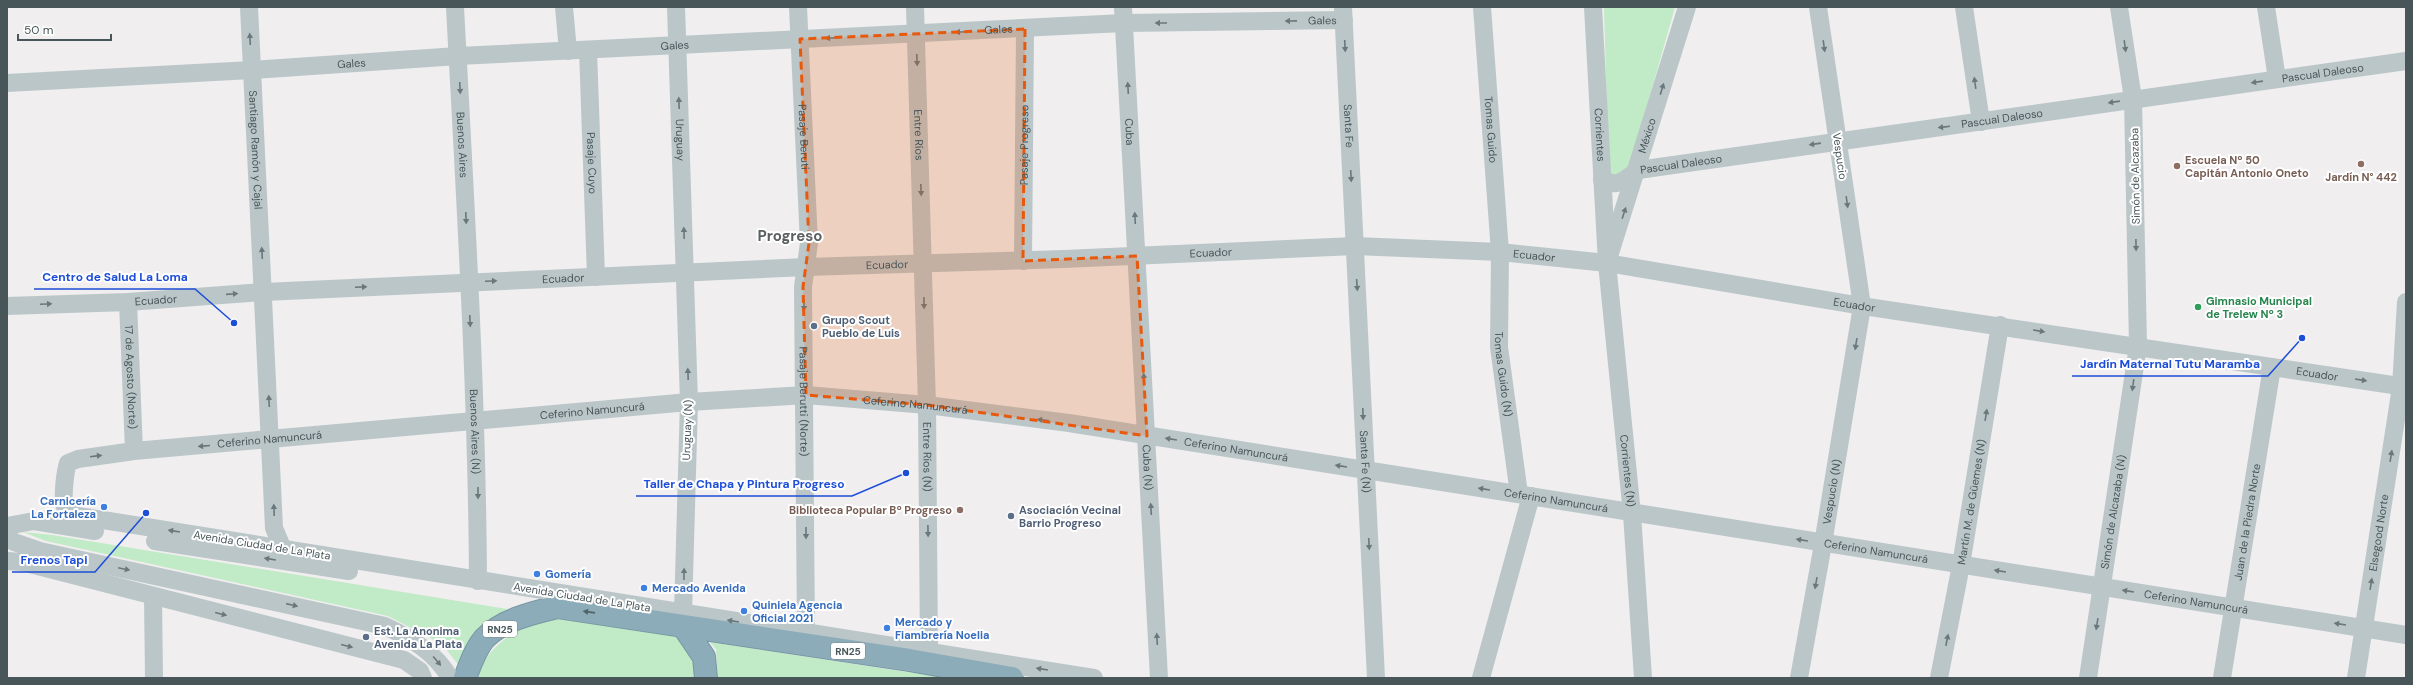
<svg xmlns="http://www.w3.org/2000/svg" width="2413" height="685" font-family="'DM Sans',sans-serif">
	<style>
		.green { fill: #c1eac6 }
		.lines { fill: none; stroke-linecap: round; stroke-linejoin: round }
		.highway-casing { stroke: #7698a4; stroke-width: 24 }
		.minor { stroke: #bbc6c9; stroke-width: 18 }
		.highway { stroke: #8bacb8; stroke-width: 22 }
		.oneway { fill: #6a787b }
		.oneway2 { fill: #526367 }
		.marked { fill: #e8590c; fill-opacity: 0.2; stroke: #e8590c; stroke-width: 3; stroke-dasharray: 8 5; stroke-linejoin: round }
		.education-dot { fill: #8d6e63; stroke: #fff; stroke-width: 1.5 }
		.leisure-dot { fill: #2e9e5b; stroke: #fff; stroke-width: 1.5 }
		.service-dot { fill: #5c6f8a; stroke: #fff; stroke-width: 1.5 }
		.shop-dot { fill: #3f7fe0; stroke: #fff; stroke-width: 1.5 }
		.labels { text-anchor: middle; stroke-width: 4; stroke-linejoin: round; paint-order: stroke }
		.shield { fill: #fff; stroke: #7f898b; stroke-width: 1 }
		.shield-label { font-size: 10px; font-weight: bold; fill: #485659 }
		.street-label { font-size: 11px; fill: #485659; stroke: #fff }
		.education-label { font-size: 11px; font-weight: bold; fill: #785e54; stroke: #fff; text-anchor: start }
		.leisure-label { font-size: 11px; font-weight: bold; fill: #27864d; stroke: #fff; text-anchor: start }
		.service-label { font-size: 11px; font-weight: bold; fill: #4e5e75; stroke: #fff; text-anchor: start }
		.shop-label { font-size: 11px; font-weight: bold; fill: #366cbe; stroke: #fff; text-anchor: start }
		.district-label { font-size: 15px; font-weight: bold; fill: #5b6062; stroke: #fff }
		.leader { fill: none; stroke: #1d4ed8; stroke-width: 1.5 }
		.callout-dot { fill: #1d4ed8; stroke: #fff; stroke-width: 1.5 }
		.callout-label { font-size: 12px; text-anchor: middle; font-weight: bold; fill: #1d4ed8; stroke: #fff; stroke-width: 4; stroke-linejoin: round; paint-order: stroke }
	</style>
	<rect width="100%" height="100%" fill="#f0eeef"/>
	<path class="green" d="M1604,7H1675L1628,173L1609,177Z
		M23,532L52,535L507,609L492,620L460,667L442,644L388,616L46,541Z
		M548,616L682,637L695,651L699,678H475C492,641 513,632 548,616Z
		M710,642L946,678H718L716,649Z"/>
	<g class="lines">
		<g class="highway-casing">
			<path id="highway" d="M683,626L704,657L706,678
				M465,678C470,665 475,650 484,639C502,620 532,613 557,607L909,660L1012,678"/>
		</g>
		<g class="minor">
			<path id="s1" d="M249,7L274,528L282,547"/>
			<path id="s2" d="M455,7C465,198 477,390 478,581"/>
			<path d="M564,7L568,51"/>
			<path id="s3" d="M676,7L689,402L683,613"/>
			<path id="s4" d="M798,7L809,243L803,287L806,632"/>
			<path id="s5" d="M915,7L927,405L929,651"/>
			<path id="s6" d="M1123,7L1159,678"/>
			<path id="s7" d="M1343,7L1376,678"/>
			<path id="s8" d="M1482,7L1500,252L1499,347L1519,494"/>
			<path id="s9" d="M1593,7L1607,263L1632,514L1643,678"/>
			<path d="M1964,7L1981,122"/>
			<path d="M2266,7L2277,79"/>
			<path id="s10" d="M588,50L596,277"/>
			<path id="s11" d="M7,83L252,70L458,56L1124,23L1344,20"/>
			<path id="s12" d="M1602,180C1619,188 1624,180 1638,170L2406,61"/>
			<path id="s13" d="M1610,253L1687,7"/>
			<path id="s14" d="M1023,261L1025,29"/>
			<path id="s15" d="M128,302L134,451"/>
			<path id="s16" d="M7,306L128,302L264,292L806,267L1064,259L1355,246L1500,252L1607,263L1862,306L2406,387"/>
			<path d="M7,526L34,521L95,531"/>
			<path d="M7,536L14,542L40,551L385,626C412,639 435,652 450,678"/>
			<path d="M155,541L349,571"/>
			<path d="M7,561L22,562L404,660L420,671L423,678"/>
			<path d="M153,597L154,678"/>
			<path id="s17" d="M1094,678L78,516C73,514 68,513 65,507C62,499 65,472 68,463L78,459L134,451L689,402L806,395L927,405L1069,423L2406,635"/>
			<path d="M1481,678L1531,496"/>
			<path id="s18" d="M1799,678L1823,544L1862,306L1818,7"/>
			<path id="s19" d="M1939,678L1961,565L2000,325"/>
			<path id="s20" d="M2088,678L2138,346L2133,99L2119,7"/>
			<path id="s21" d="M2222,678L2272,367"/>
			<path id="s22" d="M2356,678L2401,387L2406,302"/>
		</g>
		<use href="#highway" class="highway"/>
	</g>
	<defs><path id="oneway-solid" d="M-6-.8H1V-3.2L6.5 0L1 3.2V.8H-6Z"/></defs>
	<g class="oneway">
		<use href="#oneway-solid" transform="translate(1291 21) rotate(179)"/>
		<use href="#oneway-solid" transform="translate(1161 23) rotate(180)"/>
		<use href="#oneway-solid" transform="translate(961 32) rotate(177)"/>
		<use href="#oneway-solid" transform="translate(831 38) rotate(178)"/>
		<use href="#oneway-solid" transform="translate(250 39) rotate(-93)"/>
		<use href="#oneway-solid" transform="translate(1345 46) rotate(87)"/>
		<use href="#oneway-solid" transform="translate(1824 46) rotate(82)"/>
		<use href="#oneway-solid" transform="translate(2125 46) rotate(82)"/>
		<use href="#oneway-solid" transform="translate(917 60) rotate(88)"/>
		<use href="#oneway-solid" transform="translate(2257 82) rotate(172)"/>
		<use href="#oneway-solid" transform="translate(1975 83) rotate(-98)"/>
		<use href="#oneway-solid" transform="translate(460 88) rotate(87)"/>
		<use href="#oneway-solid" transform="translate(1128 88) rotate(-93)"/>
		<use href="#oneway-solid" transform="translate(1662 89) rotate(-73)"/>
		<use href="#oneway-solid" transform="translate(2114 102) rotate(172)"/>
		<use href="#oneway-solid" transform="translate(679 103) rotate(-92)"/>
		<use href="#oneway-solid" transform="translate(1944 127) rotate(173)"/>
		<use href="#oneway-solid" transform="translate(1815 144) rotate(172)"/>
		<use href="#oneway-solid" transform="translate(1351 176) rotate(87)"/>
		<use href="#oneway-solid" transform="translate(921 190) rotate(88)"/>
		<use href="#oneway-solid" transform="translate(1847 202) rotate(82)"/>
		<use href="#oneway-solid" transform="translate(1624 213) rotate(-72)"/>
		<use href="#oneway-solid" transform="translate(466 218) rotate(88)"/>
		<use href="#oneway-solid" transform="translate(1135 218) rotate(-93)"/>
		<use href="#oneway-solid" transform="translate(684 233) rotate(-92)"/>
		<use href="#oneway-solid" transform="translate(2136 245) rotate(89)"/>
		<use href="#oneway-solid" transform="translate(262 253) rotate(-93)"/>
		<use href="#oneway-solid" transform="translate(491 281) rotate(-2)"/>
		<use href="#oneway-solid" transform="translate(1357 285) rotate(86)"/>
		<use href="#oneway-solid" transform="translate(361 287) rotate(-3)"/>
		<use href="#oneway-solid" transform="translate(232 294) rotate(-4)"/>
		<use href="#oneway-solid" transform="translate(924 303) rotate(89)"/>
		<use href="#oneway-solid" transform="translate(46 304) rotate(-2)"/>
		<use href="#oneway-solid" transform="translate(804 305) rotate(89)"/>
		<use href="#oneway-solid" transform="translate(470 321) rotate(88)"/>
		<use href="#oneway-solid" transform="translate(2039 331) rotate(9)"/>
		<use href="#oneway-solid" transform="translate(1856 344) rotate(99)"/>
		<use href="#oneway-solid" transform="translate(688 374) rotate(-92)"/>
		<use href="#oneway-solid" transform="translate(1144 379) rotate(-93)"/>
		<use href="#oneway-solid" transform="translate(2361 380) rotate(9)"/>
		<use href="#oneway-solid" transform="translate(2133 385) rotate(98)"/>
		<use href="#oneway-solid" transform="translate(269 401) rotate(-93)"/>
		<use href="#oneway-solid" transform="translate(1363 414) rotate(88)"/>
		<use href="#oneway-solid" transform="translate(1986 415) rotate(-81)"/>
		<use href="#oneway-solid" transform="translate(1043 420) rotate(-173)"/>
		<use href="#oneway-solid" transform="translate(1171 439) rotate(-171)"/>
		<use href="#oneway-solid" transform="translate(204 446) rotate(175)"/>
		<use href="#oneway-solid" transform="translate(96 456) rotate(-7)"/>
		<use href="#oneway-solid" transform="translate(2391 456) rotate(-81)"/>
		<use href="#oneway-solid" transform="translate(1341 466) rotate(-171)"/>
		<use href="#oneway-solid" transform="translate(1484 489) rotate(-171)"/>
		<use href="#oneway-solid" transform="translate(478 493) rotate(90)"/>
		<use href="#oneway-solid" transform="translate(1151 509) rotate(-93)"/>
		<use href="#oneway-solid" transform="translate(274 510) rotate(-92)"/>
		<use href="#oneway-solid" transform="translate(174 531) rotate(-171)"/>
		<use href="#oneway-solid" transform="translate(928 531) rotate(89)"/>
		<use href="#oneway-solid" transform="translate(806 533) rotate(90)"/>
		<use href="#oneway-solid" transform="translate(1802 540) rotate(-171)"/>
		<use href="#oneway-solid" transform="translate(1369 544) rotate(87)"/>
		<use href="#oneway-solid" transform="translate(270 559) rotate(-171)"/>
		<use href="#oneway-solid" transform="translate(124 569) rotate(12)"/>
		<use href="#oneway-solid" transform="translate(2000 571) rotate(-171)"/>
		<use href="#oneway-solid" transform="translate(684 574) rotate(-89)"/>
		<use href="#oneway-solid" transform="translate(1816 583) rotate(100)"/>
		<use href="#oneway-solid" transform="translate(2371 584) rotate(-81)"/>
		<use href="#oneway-solid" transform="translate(2128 591) rotate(-171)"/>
		<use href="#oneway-solid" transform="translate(292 605) rotate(13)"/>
		<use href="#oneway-solid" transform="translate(221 614) rotate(14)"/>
		<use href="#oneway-solid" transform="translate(733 621) rotate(-171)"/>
		<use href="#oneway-solid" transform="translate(2097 624) rotate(99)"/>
		<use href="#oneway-solid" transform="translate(2340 624) rotate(-171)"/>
		<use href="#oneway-solid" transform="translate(1157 639) rotate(-93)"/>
		<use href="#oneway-solid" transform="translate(1947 640) rotate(-79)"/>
		<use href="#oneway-solid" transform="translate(347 646) rotate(14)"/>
		<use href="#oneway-solid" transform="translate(437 661) rotate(50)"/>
		<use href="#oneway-solid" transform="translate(1042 669) rotate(-171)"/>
	</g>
	<use class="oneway2" href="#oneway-solid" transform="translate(589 612) rotate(-172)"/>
	<path class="marked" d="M1025,29L1023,261L1137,256L1147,436L927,405L806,395L803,287L809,243L800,39Z"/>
	<g class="education-dot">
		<circle cx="2361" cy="164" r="4"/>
		<circle cx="2177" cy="166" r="4"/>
		<circle cx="960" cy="510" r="4"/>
	</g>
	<circle class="leisure-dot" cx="2198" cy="307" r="4"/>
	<g class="service-dot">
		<circle cx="814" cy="326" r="4"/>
		<circle cx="1011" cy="516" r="4"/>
		<circle cx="366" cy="637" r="4"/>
	</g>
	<g class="shop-dot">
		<circle cx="104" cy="507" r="4"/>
		<circle cx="537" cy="574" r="4"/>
		<circle cx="644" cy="588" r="4"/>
		<circle cx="744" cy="611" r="4"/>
		<circle cx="887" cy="628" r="4"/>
	</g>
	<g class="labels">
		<g class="shield">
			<rect x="483" y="621" width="34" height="16" rx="3"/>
			<rect x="831" y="643" width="34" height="16" rx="3"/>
		</g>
		<g class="shield-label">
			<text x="500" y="633">RN25</text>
			<text x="848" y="655">RN25</text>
		</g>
		<g class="street-label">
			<text dy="4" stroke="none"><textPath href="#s11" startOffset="1317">Gales</textPath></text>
			<text dy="4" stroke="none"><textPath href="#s11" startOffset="993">Gales</textPath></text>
			<text dy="4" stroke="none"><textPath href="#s11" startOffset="669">Gales</textPath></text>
			<text dy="4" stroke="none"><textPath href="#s11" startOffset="345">Gales</textPath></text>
			<text dy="4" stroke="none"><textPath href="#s12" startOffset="732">Pascual Daleoso</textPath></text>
			<text dy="4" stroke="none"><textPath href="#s12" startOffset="408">Pascual Daleoso</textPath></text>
			<text dy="4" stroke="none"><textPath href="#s7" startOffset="119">Santa Fe</textPath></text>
			<text dy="4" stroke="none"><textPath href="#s8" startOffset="123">Tomas Guido</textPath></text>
			<text dy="4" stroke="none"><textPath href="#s6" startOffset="125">Cuba</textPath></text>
			<text dy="4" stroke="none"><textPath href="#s5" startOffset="128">Entre Ríos</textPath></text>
			<text dy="4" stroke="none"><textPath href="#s9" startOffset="128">Corrientes</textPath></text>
			<text dy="4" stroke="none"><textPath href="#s13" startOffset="123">México</textPath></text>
			<text dy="4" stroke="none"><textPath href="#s4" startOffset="130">Pasaje Beruti</textPath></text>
			<text dy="4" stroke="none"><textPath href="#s3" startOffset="133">Uruguay</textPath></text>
			<text dy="4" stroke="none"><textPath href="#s2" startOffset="138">Buenos Aires</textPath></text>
			<text dy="4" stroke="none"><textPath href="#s14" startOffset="116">Pasaje Progreso</textPath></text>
			<text dy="4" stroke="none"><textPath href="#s1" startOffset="143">Santiago Ramón y Cajal</textPath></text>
			<text transform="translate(1840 156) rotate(82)" y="4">Vespucio</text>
			<text dy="4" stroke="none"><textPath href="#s10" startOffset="113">Pasaje Cuyo</textPath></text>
			<text dy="4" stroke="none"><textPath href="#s12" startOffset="84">Pascual Daleoso</textPath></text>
			<text transform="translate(2135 176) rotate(-91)" y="4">Simón de Alcazaba</text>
			<text dy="4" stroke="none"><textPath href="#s16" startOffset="1205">Ecuador</textPath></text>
			<text dy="4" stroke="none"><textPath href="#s16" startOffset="1529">Ecuador</textPath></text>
			<text dy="4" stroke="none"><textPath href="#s16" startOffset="881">Ecuador</textPath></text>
			<text dy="4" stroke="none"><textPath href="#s16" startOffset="557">Ecuador</textPath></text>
			<text dy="4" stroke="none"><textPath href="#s16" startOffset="149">Ecuador</textPath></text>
			<text dy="4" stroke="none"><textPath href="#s16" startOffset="1853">Ecuador</textPath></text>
			<text dy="4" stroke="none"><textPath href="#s8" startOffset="368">Tomas Guido (N)</textPath></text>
			<text dy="4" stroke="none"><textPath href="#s16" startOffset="2321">Ecuador</textPath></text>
			<text dy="4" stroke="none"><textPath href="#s15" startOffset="75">17 de Agosto (Norte)</textPath></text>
			<text dy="4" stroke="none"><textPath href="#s4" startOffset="395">Pasaje Berutti (Norte)</textPath></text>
			<text dy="4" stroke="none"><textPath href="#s17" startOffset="1941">Ceferino Namuncurá</textPath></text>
			<text dy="4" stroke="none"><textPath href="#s17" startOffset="1617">Ceferino Namuncurá</textPath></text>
			<text transform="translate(687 430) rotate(-88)" y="4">Uruguay (N)</text>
			<text dy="4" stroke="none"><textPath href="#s2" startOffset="425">Buenos Aires (N)</textPath></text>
			<text dy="4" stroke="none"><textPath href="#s17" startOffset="1293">Ceferino Namuncurá</textPath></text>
			<text dy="4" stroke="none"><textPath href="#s17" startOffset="2265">Ceferino Namuncurá</textPath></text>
			<text dy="4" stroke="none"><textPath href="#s5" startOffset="450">Entre Ríos (N)</textPath></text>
			<text dy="4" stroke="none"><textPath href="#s7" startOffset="455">Santa Fe (N)</textPath></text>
			<text dy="4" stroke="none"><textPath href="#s6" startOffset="461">Cuba (N)</textPath></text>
			<text dy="4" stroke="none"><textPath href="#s9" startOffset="465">Corrientes (N)</textPath></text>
			<text dy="4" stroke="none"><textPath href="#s18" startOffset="189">Vespucio (N)</textPath></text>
			<text dy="4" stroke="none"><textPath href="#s17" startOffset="2589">Ceferino Namuncurá</textPath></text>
			<text dy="4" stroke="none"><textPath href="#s19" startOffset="179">Martín M. de Güemes (N)</textPath></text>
			<text dy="4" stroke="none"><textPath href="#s20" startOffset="168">Simón de Alcazaba (N)</textPath></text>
			<text dy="4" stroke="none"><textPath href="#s21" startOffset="158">Juan de la Piedra Norte</textPath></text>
			<text dy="4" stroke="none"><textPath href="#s22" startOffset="147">Elsegood Norte</textPath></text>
			<text transform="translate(262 545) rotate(9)" y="4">Avenida Ciudad de La Plata</text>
			<text dy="4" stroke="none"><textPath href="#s17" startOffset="2913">Ceferino Namuncurá</textPath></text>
			<text transform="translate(582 597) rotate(9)" y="4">Avenida Ciudad de La Plata</text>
			<text dy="4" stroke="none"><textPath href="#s17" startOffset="3237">Ceferino Namuncurá</textPath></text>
		</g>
		<g class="education-label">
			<text x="2185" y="164">Escuela Nº 50<tspan x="2185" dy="13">Capitán Antonio Oneto</tspan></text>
			<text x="2361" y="181" text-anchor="middle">Jardín N° 442</text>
			<text x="952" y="514" text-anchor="end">Biblioteca Popular Bº Progreso</text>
		</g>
		<g class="leisure-label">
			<text x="2206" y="305">Gimnasio Municipal<tspan x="2206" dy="13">de Trelew Nº 3</tspan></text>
		</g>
		<g class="service-label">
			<text x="822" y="324">Grupo Scout<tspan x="822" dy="13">Pueblo de Luis</tspan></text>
			<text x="1019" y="514">Asociación Vecinal<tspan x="1019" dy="13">Barrio Progreso</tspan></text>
			<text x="374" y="635">Est. La Anonima<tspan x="374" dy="13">Avenida La Plata</tspan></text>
		</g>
		<g class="shop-label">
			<text x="96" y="505" text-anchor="end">Carnicería<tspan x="96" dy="13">La Fortaleza</tspan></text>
			<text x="545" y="578">Gomería</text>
			<text x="652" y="592">Mercado Avenida</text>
			<text x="752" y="609">Quiniela Agencia<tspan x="752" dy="13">Oficial 2021</tspan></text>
			<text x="895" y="626">Mercado y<tspan x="895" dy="13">Fiambrería Noelia</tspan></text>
		</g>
		<g class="district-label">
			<text x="790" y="241">Progreso</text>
		</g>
	</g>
	<path class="leader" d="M234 323L195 289H34M2302 338L2268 376H2072M906 473L852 496H636M146 513L95 572H12"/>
	<g class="callout-dot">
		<circle cx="234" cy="323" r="4"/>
		<circle cx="2302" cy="338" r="4"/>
		<circle cx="906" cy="473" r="4"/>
		<circle cx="146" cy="513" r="4"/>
	</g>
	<g class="callout-label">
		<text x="115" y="281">Centro de Salud La Loma</text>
		<text x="2170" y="368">Jardín Maternal Tutu Maramba</text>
		<text x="744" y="488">Taller de Chapa y Pintura Progreso</text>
		<text x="54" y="564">Frenos Tapi</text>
	</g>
	<rect width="2413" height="685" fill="none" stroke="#485659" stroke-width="16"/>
	<path d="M18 34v6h93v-6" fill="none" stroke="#485659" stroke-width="2"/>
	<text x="24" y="34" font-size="12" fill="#485659" stroke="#ffffff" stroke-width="3" paint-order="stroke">50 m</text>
</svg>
